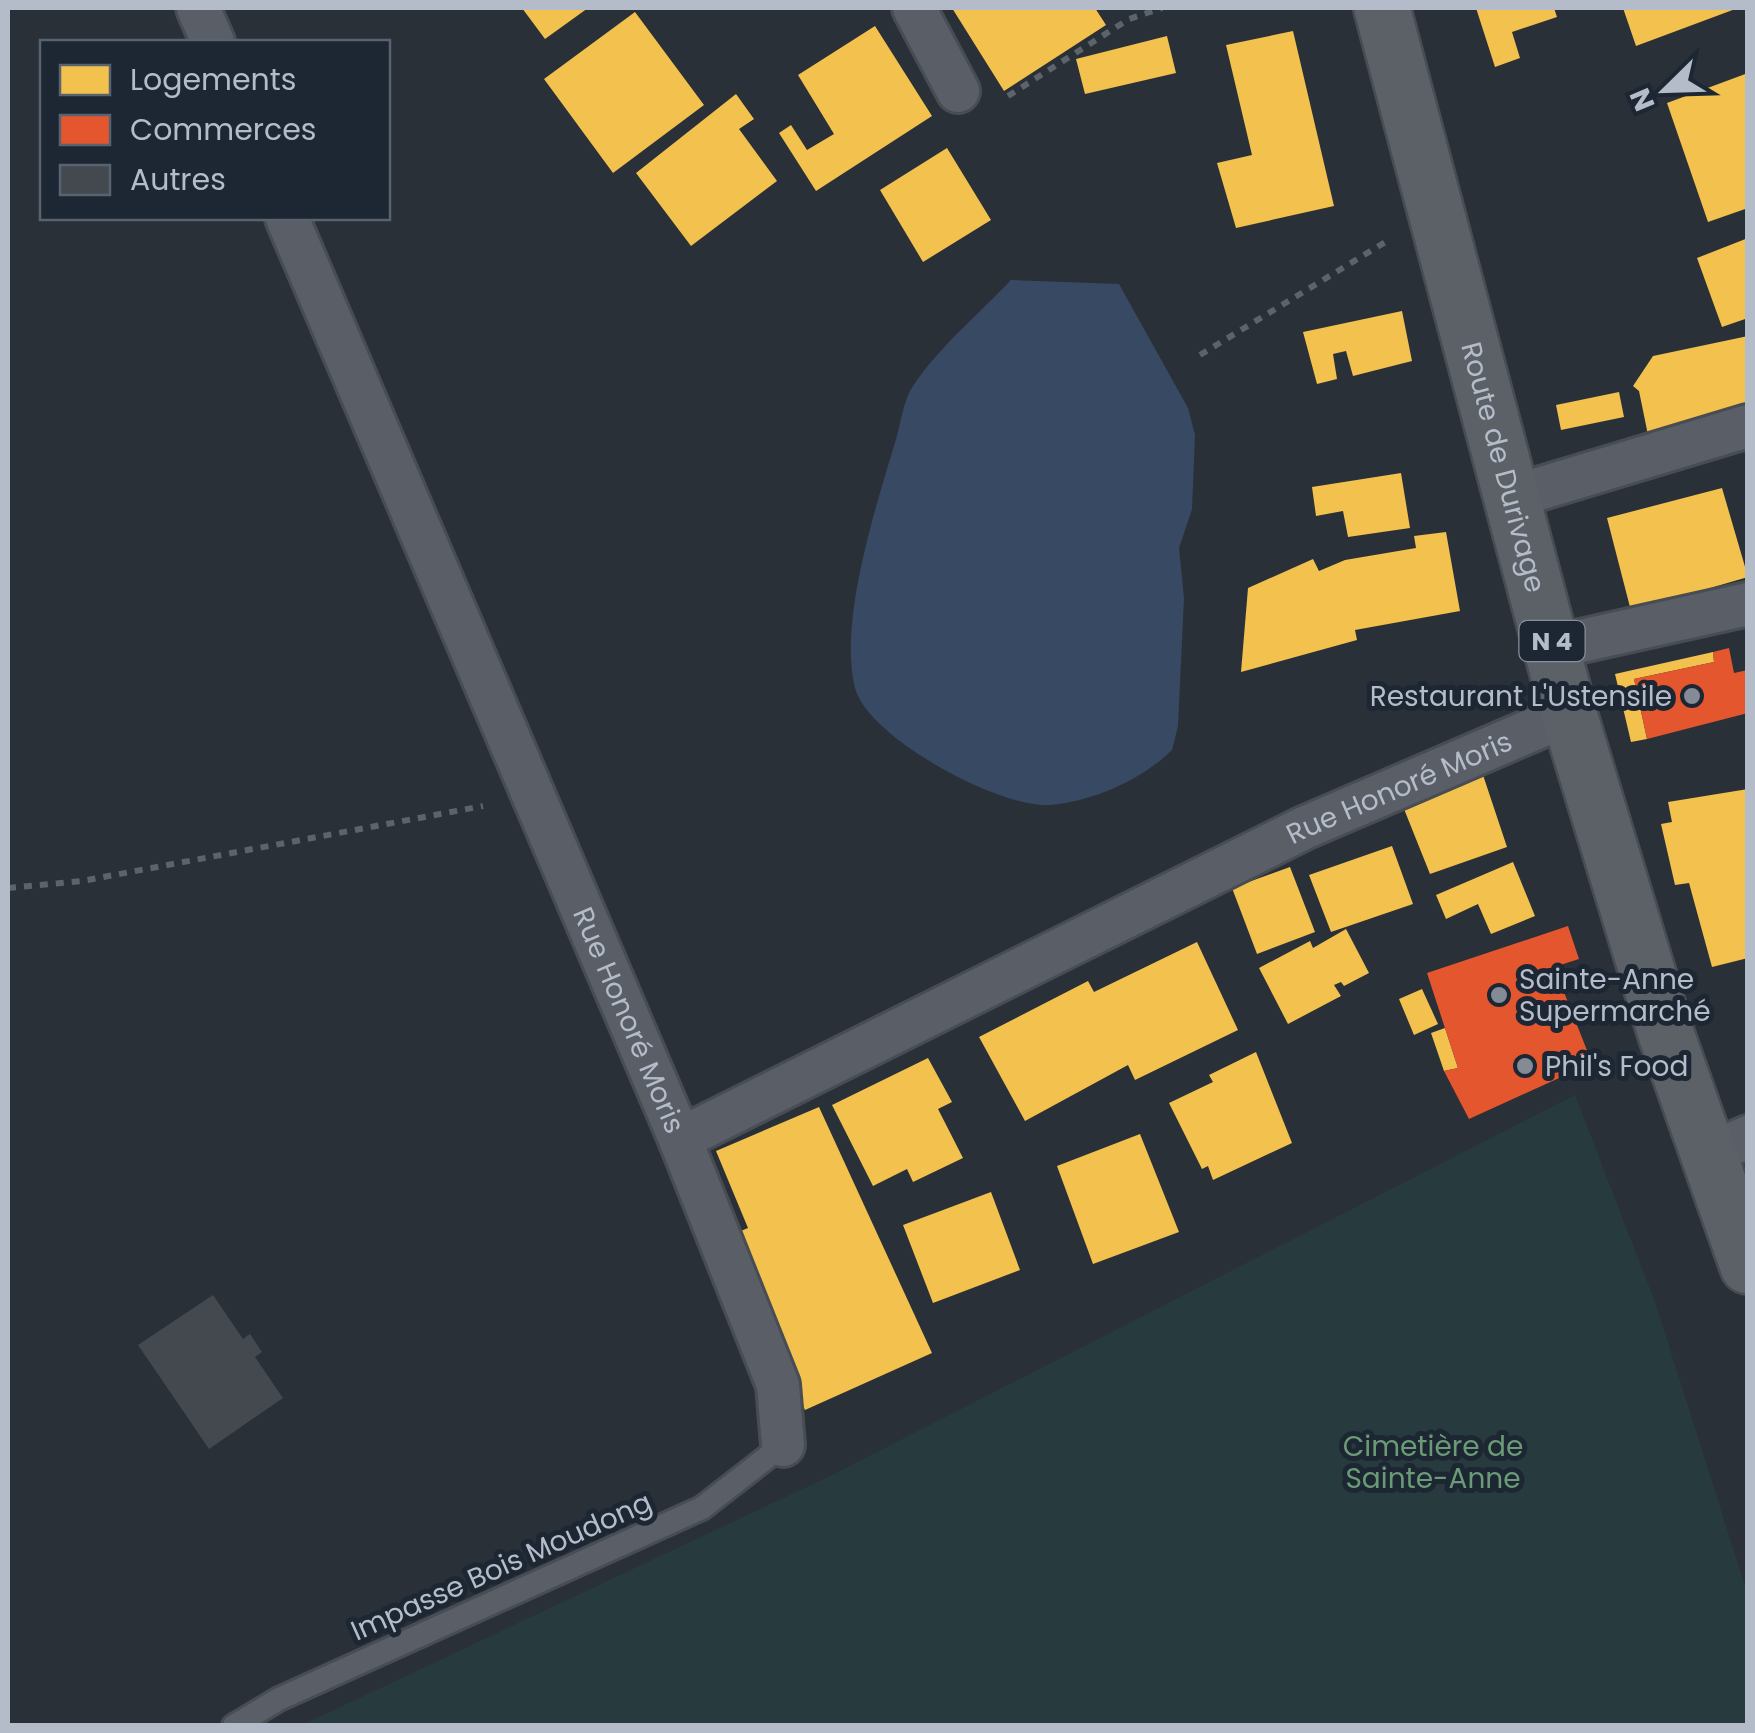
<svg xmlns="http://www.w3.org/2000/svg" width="1755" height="1733" font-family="Poppins,sans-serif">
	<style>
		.green { fill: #273a3e }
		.water { fill: #384963 }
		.homes { fill: #f2c14e }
		.shops { fill: #e4572e }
		.building { fill: #444950 }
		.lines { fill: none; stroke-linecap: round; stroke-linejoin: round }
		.service-casing { stroke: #484c53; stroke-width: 28 }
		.minor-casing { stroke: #484c53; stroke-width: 48 }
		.primary-casing { stroke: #484c55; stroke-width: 60 }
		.path { stroke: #5d636a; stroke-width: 6; stroke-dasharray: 8 8; stroke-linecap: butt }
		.service { stroke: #5a5e66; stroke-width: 22 }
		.minor { stroke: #5a5e66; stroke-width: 42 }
		.primary { stroke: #5c6168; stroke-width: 55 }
		.poi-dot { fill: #848b96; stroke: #1d2633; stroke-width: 4 }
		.labels { text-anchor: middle; stroke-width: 10; stroke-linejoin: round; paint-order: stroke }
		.shield { fill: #1d2633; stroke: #878f9c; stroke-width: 2.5 }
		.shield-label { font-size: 25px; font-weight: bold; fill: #b4bcc9 }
		.street-label { font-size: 28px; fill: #b4bcc9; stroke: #1d2633 }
		.poi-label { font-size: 28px; fill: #b4bcc9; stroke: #1d2633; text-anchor: start }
		.park-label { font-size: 28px; fill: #6b9a76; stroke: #1d2633 }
	</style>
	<rect width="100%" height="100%" fill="#2a3038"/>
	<path class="green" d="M1575,1095L1655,1302L1747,1592V1725H302L830,1476Z"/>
	<path class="water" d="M1011,280L1119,284L1188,408L1195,435L1192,509L1179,548L1184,598L1178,726L1172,750C1141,780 1094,801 1050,805C1001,809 868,738 855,688C838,621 877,503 897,436C901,421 904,399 913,386C938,348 979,314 1011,280Z"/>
	<path class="homes" d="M522,8H588L545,39Z
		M952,8H1095L1106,25L1004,91Z
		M1476,8H1554L1557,17L1512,32L1520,58L1495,67Z
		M1623,8H1738L1636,46Z
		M635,12L704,105L613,173L544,79Z
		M875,26L932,116L816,191L779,133L791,125L807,150L834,134L798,75Z
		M1293,31L1334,206L1236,228L1217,163L1252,155L1226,45Z
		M1167,36L1176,73L1085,94L1076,59Z
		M1748,73V208L1708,222L1667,103Z
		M736,94L754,119L739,129L777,181L691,246L636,173Z
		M947,148L991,220L923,262L880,190Z
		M1748,238V318L1722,327L1697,258Z
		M1402,311L1412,361L1353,376L1346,351L1333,354L1337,379L1317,384L1303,332Z
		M1748,336V416L1648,435L1639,391L1633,386L1653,356Z
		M1619,392L1624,417L1561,430L1556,405Z
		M1401,473L1410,528L1348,537L1343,511L1316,516L1312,487Z
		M1722,488L1748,577L1631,611L1607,518Z
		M1446,532L1460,611L1355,630L1357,640L1241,672L1248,588L1313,559L1319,571L1345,560L1416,548L1414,536Z
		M1713,652L1714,662L1634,679L1647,739L1631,742L1615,674Z
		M1483,775L1507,847L1430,874L1402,804Z
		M1748,789V958L1712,967L1689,883L1675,885L1661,824L1672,822L1668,802Z
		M1392,846L1413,904L1331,932L1309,875Z
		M1513,862L1535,916L1491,934L1478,904L1446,919L1436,895Z
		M1290,867L1315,932L1257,954L1232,888Z
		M1346,929L1369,973L1344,986L1341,982L1334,985L1341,996L1288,1024L1259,968L1310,941L1313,948Z
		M1197,942L1238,1030L1135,1080L1128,1065L1025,1121L979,1037L1088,981L1094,992Z
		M1422,989L1438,1024L1414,1035L1399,999Z
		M1445,1028L1458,1068L1444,1071L1431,1033Z
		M1256,1052L1292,1143L1213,1180L1208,1166L1202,1169L1169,1103L1213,1082L1209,1075Z
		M928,1058L952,1102L938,1109L963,1158L913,1182L907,1169L873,1186L832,1105Z
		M819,1107L932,1353L805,1410L724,1238L748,1228L716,1151Z
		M1140,1134L1179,1232L1093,1264L1057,1166Z
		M991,1192L1020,1270L933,1303L903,1225Z"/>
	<path class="shops" d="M1729,648L1734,673L1748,670V713L1647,739L1634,679L1714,662L1713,652Z
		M1568,926L1579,959L1554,967L1592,1063L1469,1119L1444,1071L1458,1068L1427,973Z"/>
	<path class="building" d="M213,1295L243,1339L250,1334L262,1352L255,1357L283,1398L209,1449L138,1345Z"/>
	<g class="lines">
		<g class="service-casing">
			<path id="service" d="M234,1726L279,1699L702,1508L783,1445"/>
		</g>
		<g class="minor-casing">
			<g id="minor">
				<path d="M198,8L213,42"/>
				<path d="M914,8L958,91"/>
				<path id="s1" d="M287,218L680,1139L1304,828L1569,714"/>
				<path d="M1512,497L1748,426"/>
				<path d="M1554,647L1748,604"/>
				<path d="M680,1139L778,1385L783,1445"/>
				<path d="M1708,1154L1748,1137"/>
			</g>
		</g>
		<g class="primary-casing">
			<g id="primary">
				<path id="s2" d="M1382,8L1569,714L1666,1034L1748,1266"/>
			</g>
		</g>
		<path class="path" d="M1008,96L1129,19L1162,8
			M1200,355L1387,241
			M8,888L82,881L483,806"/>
		<use href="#service" class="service"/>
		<use href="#minor" class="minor"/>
		<use href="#primary" class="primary"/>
	</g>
	<g class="poi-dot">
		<circle cx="1692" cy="696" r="10"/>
		<circle cx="1499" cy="995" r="10"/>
		<circle cx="1525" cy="1066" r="10"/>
	</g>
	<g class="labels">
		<rect class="shield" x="1519.5" y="621" width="65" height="40" rx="8"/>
		<g class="shield-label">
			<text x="1552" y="650">N 4</text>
		</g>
		<g class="street-label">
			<text dy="10" stroke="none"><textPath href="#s2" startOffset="475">Route de Durivage</textPath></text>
			<text dy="10" stroke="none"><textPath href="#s1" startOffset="1802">Rue Honoré Moris</textPath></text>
			<text dy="10" stroke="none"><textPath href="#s1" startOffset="872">Rue Honoré Moris</textPath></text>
			<text transform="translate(501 1566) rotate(-24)" y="10">Impasse Bois Moudong</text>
		</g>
		<g class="poi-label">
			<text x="1672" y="706" text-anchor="end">Restaurant L'Ustensile</text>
			<text x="1519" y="989">Sainte-Anne<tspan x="1519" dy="32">Supermarché</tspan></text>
			<text x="1545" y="1076">Phil's Food</text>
		</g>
		<g class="park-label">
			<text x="1433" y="1456">Cimetière de<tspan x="1433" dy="32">Sainte-Anne</tspan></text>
		</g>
	</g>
	<rect width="1755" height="1733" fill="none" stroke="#b4bcc9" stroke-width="20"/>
	<rect x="40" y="40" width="350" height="180" fill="#1d2633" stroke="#59626f" stroke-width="2.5"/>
	<rect x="60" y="65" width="50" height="30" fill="#f2c14e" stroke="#59626f" stroke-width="2.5"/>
	<text x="130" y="90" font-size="30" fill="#b4bcc9">Logements</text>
	<rect x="60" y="115" width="50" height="30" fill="#e4572e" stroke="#59626f" stroke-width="2.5"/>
	<text x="130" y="140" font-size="30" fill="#b4bcc9">Commerces</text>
	<rect x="60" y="165" width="50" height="30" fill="#444950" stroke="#59626f" stroke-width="2.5"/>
	<text x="130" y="190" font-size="30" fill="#b4bcc9">Autres</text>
	<g transform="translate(1665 90) rotate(247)" stroke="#1d2633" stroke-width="8" paint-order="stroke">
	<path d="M0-8L18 38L0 25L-18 38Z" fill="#b4bcc9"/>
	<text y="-15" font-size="28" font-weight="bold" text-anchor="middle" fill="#b4bcc9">N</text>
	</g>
</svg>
